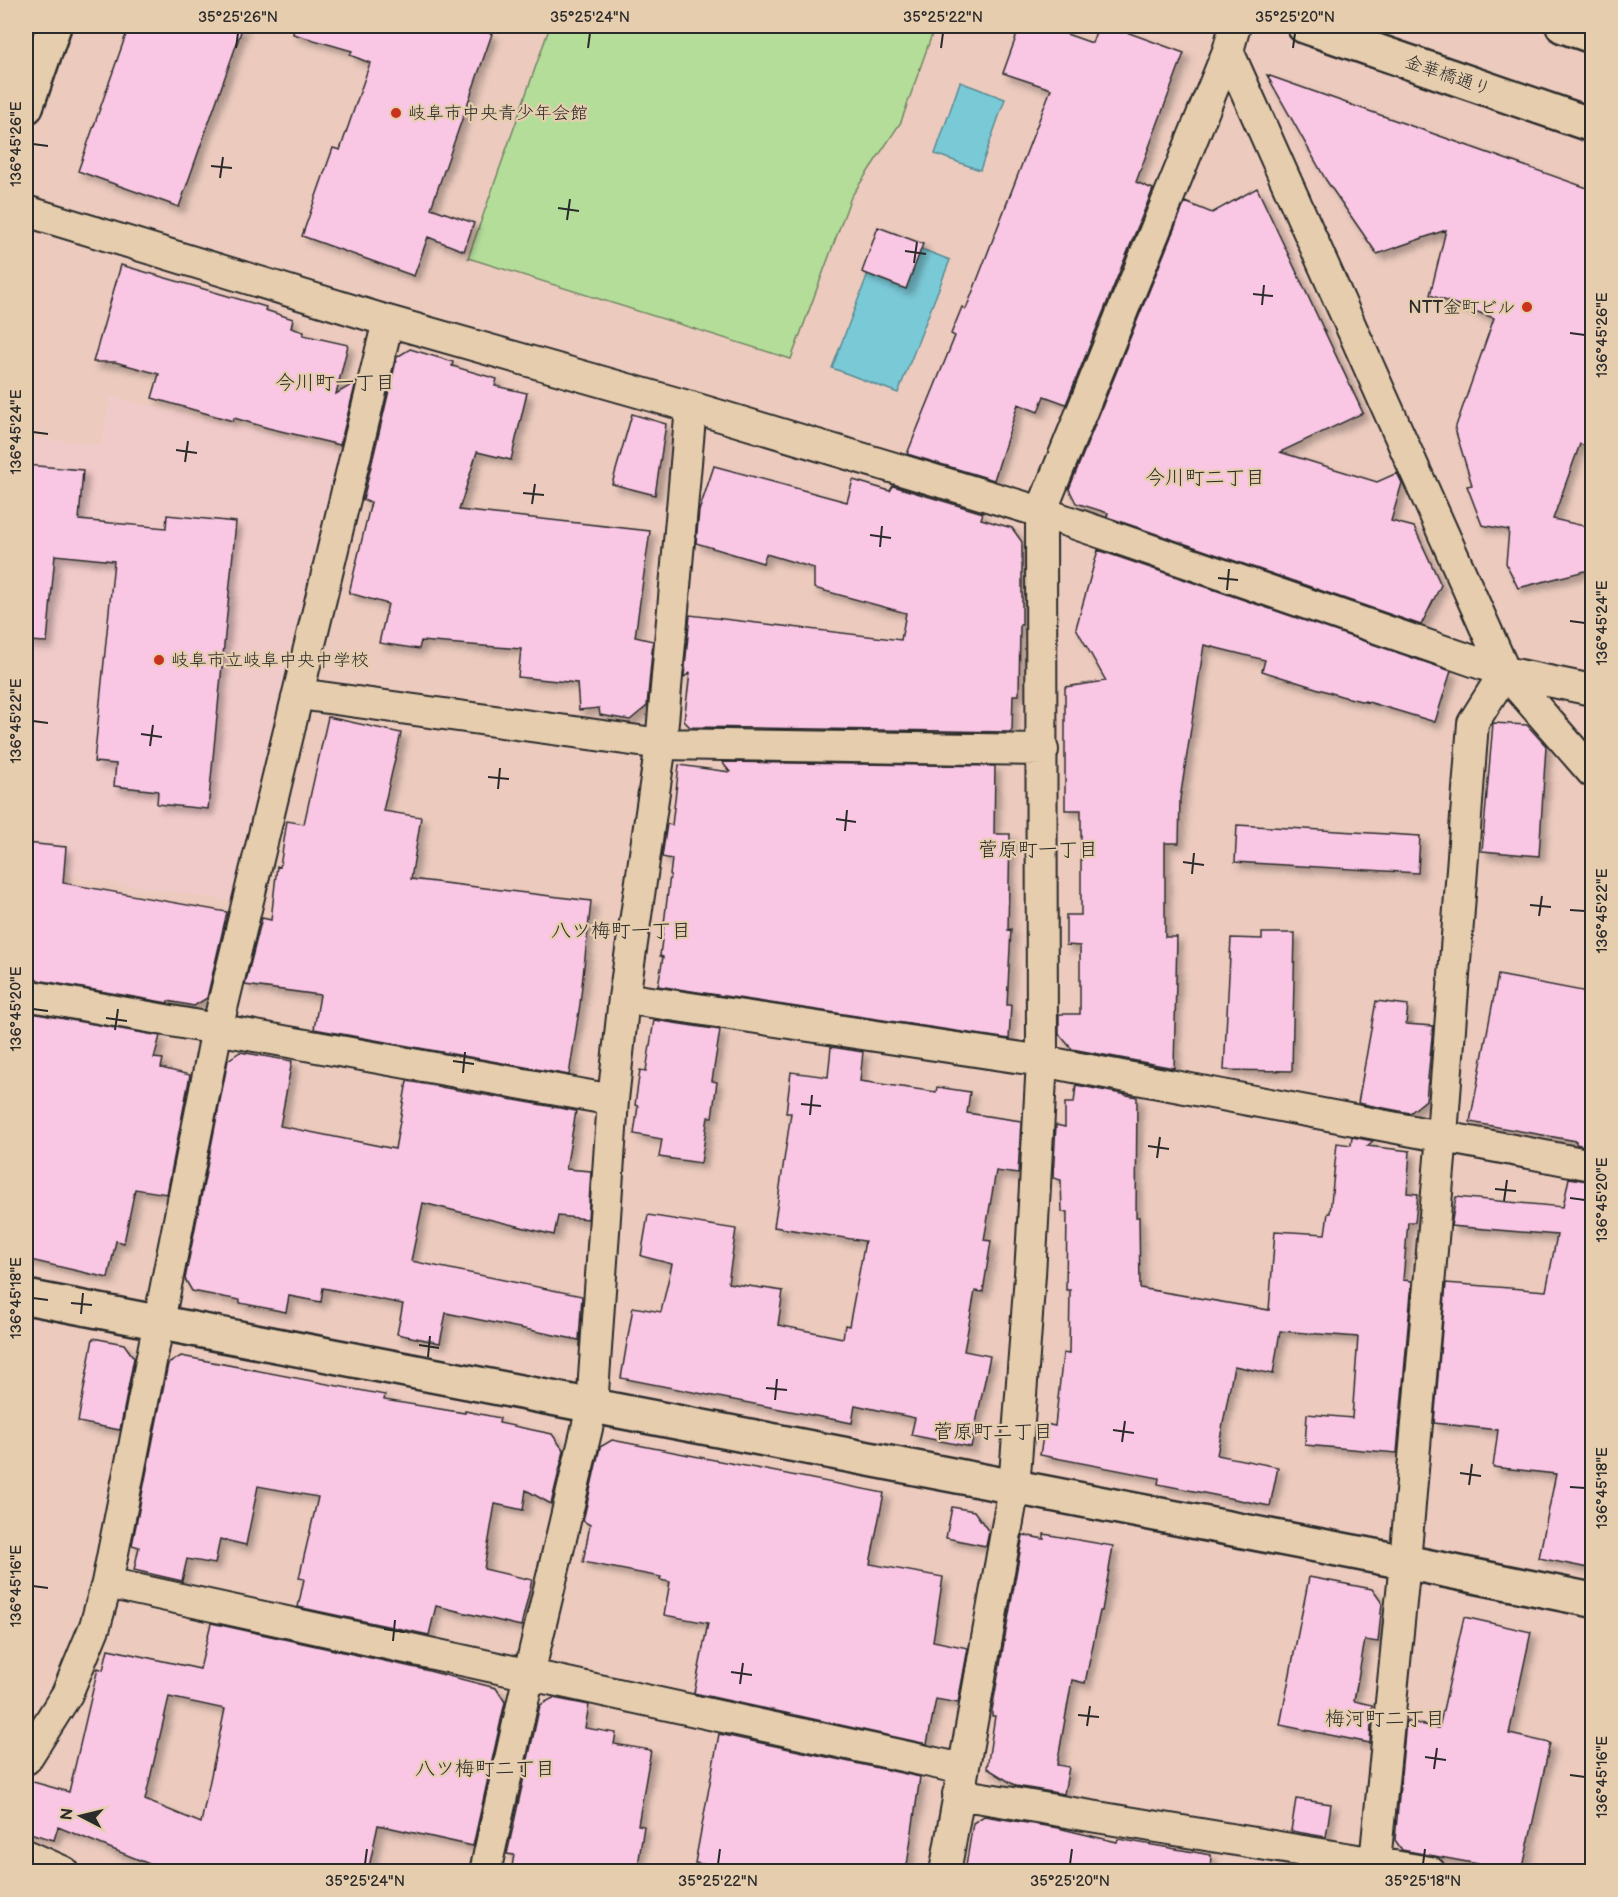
<svg xmlns="http://www.w3.org/2000/svg" width="1618" height="1897" font-family="'Balsamiq Sans','Klee One',sans-serif">
	<style>
		.built { fill: #f0cac9 }
		.green { fill: #b4dd9a; stroke: #708462; stroke-width: 1.5 }
		.water { fill: #7ac9d7; stroke: #5a8a92; stroke-width: 1.5 }
		.building { fill: #f9c6e4; stroke: #2b2b2b; stroke-width: 1.5; fill-rule: evenodd; filter: url(#shadow) }
		.lines { fill: none; stroke-linecap: round; stroke-linejoin: round }
		.minor-casing { stroke: #2b2b2b; stroke-width: 34 }
		.tertiary-casing { stroke: #2b2b2b; stroke-width: 38 }
		.secondary-casing { stroke: #2b2b2b; stroke-width: 38 }
		.minor { stroke: #e6cdae; stroke-width: 30 }
		.tertiary { stroke: #e6cdae; stroke-width: 33 }
		.secondary { stroke: #e6cdae; stroke-width: 33 }
		.ticks { fill: none; stroke: #2b2b2b; stroke-width: 2 }
		.poi-dot { fill: #c8321e; stroke: #e6cdae; stroke-width: 2 }
		.labels { text-anchor: middle; stroke-width: 4.5; stroke-linejoin: round; paint-order: stroke }
		.street-label { font-size: 18px; fill: #2b2b2b; stroke: #e6cdae }
		.poi-label { font-size: 18px; fill: #2b2b2b; stroke: #e6cdae; text-anchor: start }
		.neighbourhood-label { font-size: 20px; fill: #2b2b2b; stroke: #e6cdae }
		.neatline { fill: none; stroke: #2b2b2b; stroke-width: 2 }
		.ticks-label { font-size: 15px; text-anchor: middle; fill: #2b2b2b }
	</style>
	<defs>
		<filter id="shadow"><feDropShadow dx="5.5" dy="5.5" stdDeviation="3" flood-color="#0004"/></filter>
	</defs>
	<rect width="100%" height="100%" fill="#eccbbe"/>
	<filter id="ink" filterUnits="userSpaceOnUse"><feTurbulence type="fractalNoise" baseFrequency=".0167" numOctaves="2"/><feDisplacementMap in="SourceGraphic" scale="12" xChannelSelector="R" yChannelSelector="G"/><feConvolveMatrix kernelMatrix="1 2 1 2 8 2 1 2 1" color-interpolation-filters="sRGB"/></filter>
	<g filter="url(#ink)">
		<path class="built" d="M111,396L340,451L238,902L26,869V437L101,445Z"/>
		<path class="green" d="M550,26H935L901,122L851,197L791,359L468,258Z"/>
		<path class="water" d="M960,82L1005,99L980,170L935,154Z
			M883,234L950,260L898,393L832,368Z"/>
		<path class="building" d="M129,26H243L179,207L78,171Z
			M294,26H468L492,34L431,208L474,223L464,251L428,237L414,276L302,236L333,148L340,150L370,63L350,55L352,51L293,34Z
			M1020,26H1044L1092,43L1098,26H1110L1184,53L1136,182L1153,189L1066,404L1044,396L1038,412L1018,404L994,480L907,454L955,336L951,334L962,307L966,309L1051,89L1003,73Z
			M1267,75L1593,190V448L1580,444L1553,519L1593,528V569L1518,588L1506,563L1509,530L1482,525L1467,486L1472,485L1455,429L1494,318L1430,295L1446,230L1377,254L1326,180Z
			M1257,188L1363,413L1280,452L1377,482L1397,473L1402,483L1391,521L1414,527L1441,585L1421,625L1107,517L1108,513L1076,503L1069,489L1185,202L1212,213Z
			M878,227L923,244L906,289L862,272Z
			M121,265L266,307L265,310L293,319L291,328L304,332L303,335L348,345L336,394L356,382L340,445L268,428L234,418L233,421L152,398L159,374L115,362H93Z
			M410,349L453,362L452,366L497,379L495,386L527,393L511,460L477,452L459,510L650,531L635,637L653,641L647,706L630,720L600,715L599,708L579,710L577,683L518,677L521,649L421,641L419,649L379,643L388,604L349,593L371,502L363,500L397,357Z
			M632,414L666,424L655,495L612,484Z
			M26,465L83,470L79,520L166,528L167,515L236,522L208,809L157,804L158,791L114,786L116,764L94,762L114,561L55,555L47,642L26,641Z
			M714,466L847,502L853,480L890,491L893,486L983,513L981,519L1012,528L1022,542V625H1020L1019,695H1013L1012,730L1010,732L690,727L684,721L690,673L684,677L690,615L901,640L906,613L814,588V568L766,554L763,563L696,543L699,511Z
			M1098,550L1451,671L1435,722L1365,701V702L1341,696L1262,671L1265,660L1204,645L1180,799L1179,843H1165V937H1177L1174,1068L1072,1049L1059,1034V1014H1080V946L1066,945V915H1081V810H1065V687L1106,681L1076,628Z
			M328,717L401,733L383,811L421,817L411,879L591,901L580,1004L569,1075L314,1029L320,995L245,985L262,918L271,920L277,866L280,867L287,821L304,824Z
			M1493,723L1527,725L1546,746L1539,856L1482,851Z
			M722,762L995,766L994,834H1010L1008,930L1011,929L1007,1005H1011L1009,1039L658,986L663,957L660,956L672,859L662,857L667,824L672,825L679,765L730,772Z
			M1237,825L1420,836L1418,873L1235,862Z
			M26,843L66,847L63,883L227,912L207,998L194,1006L168,1001V1003L26,978Z
			M1262,933H1295L1292,1071L1224,1070L1231,938L1262,939Z
			M1498,975L1593,993V1148L1576,1144V1141L1470,1122Z
			M1376,1001L1408,1005L1406,1024L1433,1026L1426,1100L1410,1113L1358,1103Z
			M26,1012L160,1036L154,1058L163,1059L161,1068L190,1075L167,1194L135,1189L124,1243L116,1241L108,1278L26,1259Z
			M654,1020L720,1030L712,1081L717,1082L712,1117H708L701,1163L659,1157L662,1139L634,1134L638,1106L635,1105L640,1070L646,1071Z
			M831,1047L863,1052L860,1081L936,1092L937,1087L970,1092L967,1113L1021,1121L1018,1174L996,1171L984,1240L991,1241L983,1292L975,1291L964,1351L990,1356L971,1447L911,1435L915,1418L855,1405L852,1423L621,1378L633,1307L661,1312L672,1264L641,1256L648,1215L736,1229L728,1283L783,1291L778,1325L843,1338L845,1325L849,1326L865,1241L774,1227L791,1113H786L791,1072L828,1077Z
			M240,1052L292,1061L280,1126L395,1149L407,1081L576,1111L566,1169L591,1171L588,1219L558,1216L554,1235L423,1203L411,1261L582,1296L579,1340L446,1313L440,1343L397,1334L403,1304L323,1288L321,1302L289,1296L286,1312L240,1303V1300L192,1291L185,1279L228,1060Z
			M1076,1085L1137,1097L1136,1217H1139L1140,1288L1269,1310L1275,1231L1325,1234L1328,1213H1330L1337,1143L1351,1145L1352,1137L1373,1141L1367,1146L1410,1151L1407,1193L1418,1194L1415,1222H1408L1403,1280L1412,1281L1397,1453L1305,1445L1307,1414L1352,1418L1358,1337L1280,1331L1273,1374L1234,1366L1217,1455L1278,1467L1270,1506L1158,1484L1159,1478L1040,1455L1045,1424L1055,1426L1063,1353L1069,1354L1070,1290H1066L1067,1212H1062L1061,1180L1053,1178L1056,1125L1065,1127V1103H1074Z
			M1569,1178L1593,1182V1569L1539,1558L1556,1474L1493,1467L1498,1430L1434,1423L1446,1283L1546,1291L1557,1235L1451,1226L1456,1197L1563,1207Z
			M93,1338L124,1344L134,1358L120,1430L78,1422Z
			M181,1356L385,1395L384,1400L465,1413V1411L500,1418L499,1423L552,1434L564,1451L551,1504L526,1490L523,1510L495,1504L484,1569L532,1580L521,1626L436,1606L429,1635L298,1607L304,1579L299,1578L318,1497L258,1486L246,1545L220,1539L215,1564L187,1559L182,1581L134,1570L139,1547L132,1545L168,1364Z
			M612,1440L884,1493L870,1564L943,1577L933,1641L968,1648L958,1703L936,1699L927,1744L694,1693L708,1623L664,1615L670,1582L660,1580L661,1577L583,1562L590,1525L583,1521L600,1447Z
			M952,1507L974,1511L989,1532L986,1546L946,1538Z
			M1044,1534L1113,1546L1102,1611H1100L1085,1683L1072,1680L1057,1765L1069,1767L1064,1794L1016,1786L987,1768L995,1716H992V1710L1023,1535L1044,1539Z
			M1309,1577L1372,1589L1382,1603L1378,1642L1365,1640L1354,1701L1372,1705L1370,1743L1280,1725Z
			M1464,1617L1531,1632L1509,1734L1550,1743L1522,1872L1402,1850L1395,1840L1406,1721L1439,1728Z
			M211,1623L421,1669L496,1688L505,1702L473,1846L378,1825L368,1872H169L58,1827L54,1840L26,1832V1780L69,1792L98,1668L103,1670L108,1649L200,1669ZM169,1697L225,1709L201,1823L145,1800Z
			M553,1698L589,1705L585,1728L616,1733L614,1744L651,1750L638,1825L644,1826L637,1872H511L514,1855L507,1854L540,1705Z
			M719,1734L920,1777L906,1872H727L728,1868L695,1863Z
			M1296,1799L1331,1804L1326,1837L1291,1831Z
			M984,1816L1058,1828L1117,1842L1118,1839L1211,1855L1210,1872H965L973,1823Z"/>
		<g class="lines">
			<g class="minor-casing">
				<path id="minor" d="M1228,51L1505,672L1592,772
					M26,211L388,321L691,407L1041,512L1505,672L1592,690
					M299,694L661,744L1043,750
					M26,995L613,1100
					M624,998L1042,1061L1592,1165
					M107,1583L963,1769
					M26,1759L67,1694L95,1626L107,1583L217,1029L388,321
					M958,1794L1430,1872
					M26,1855L64,1872
					M485,1872L529,1674L592,1407L613,1100L624,998L661,744L691,407
					M945,1872L1014,1488L1030,1275L1042,1061L1041,512L1228,51L1235,26
					M1374,1872L1405,1562L1442,1135L1473,723L1505,672"/>
			</g>
			<g class="tertiary-casing">
				<path id="tertiary" d="M26,107L54,26
					M26,1297L1405,1562L1592,1600"/>
			</g>
			<g class="secondary-casing">
				<path id="secondary" d="M1304,26L1592,125
					M1563,26L1592,36"/>
			</g>
			<use href="#minor" class="minor"/>
			<use href="#tertiary" class="tertiary"/>
			<use href="#secondary" class="secondary"/>
		</g>
	</g>
	<path class="ticks" d="M236,48L238,33M588,48L590,33M941,48L943,33M1293,48L1295,33M33,144L48,146M211,166L232,168M220,178L223,157M558,208L579,211M567,220L570,199M905,251L926,254M914,263L917,242M1253,294L1273,296M1262,305L1264,285M1570,333L1585,335M33,432L48,434M176,450L197,453M185,462L188,441M523,493L544,495M532,504L535,484M870,535L891,538M880,547L882,526M1218,578L1238,580M1227,590L1229,569M1570,621L1585,623M33,721L48,723M141,734L162,737M150,746L153,725M488,777L509,779M498,789L500,768M836,819L856,822M845,831L847,810M1183,862L1204,865M1192,874L1194,853M1530,905L1551,907M1570,910L1585,911M1539,916L1542,896M33,1009L48,1011M106,1018L127,1021M115,1030L118,1009M453,1061L474,1064M463,1073L465,1052M801,1104L821,1106M810,1115L812,1095M1148,1146L1169,1149M1157,1158L1160,1137M1495,1189L1516,1191M1570,1198L1585,1200M1504,1201L1507,1180M33,1298L48,1300M71,1303L92,1305M81,1314L83,1293M419,1345L439,1348M428,1357L430,1336M766,1388L787,1390M775,1400L777,1379M1113,1430L1134,1433M1122,1442L1125,1421M1460,1473L1481,1476M1469,1485L1472,1464M1570,1487L1585,1488M33,1586L48,1588M384,1629L405,1632M393,1641L395,1620M731,1672L752,1675M740,1684L743,1663M1078,1715L1099,1717M1087,1726L1090,1706M1425,1757L1446,1760M1434,1769L1437,1748M1570,1775L1585,1777M365,1864L367,1849M718,1864L720,1849M1070,1864L1072,1849M1423,1864L1425,1849"/>
	<g class="poi-dot">
		<circle cx="396" cy="113" r="6"/>
		<circle cx="1527" cy="307" r="6"/>
		<circle cx="159" cy="660" r="6"/>
	</g>
	<g class="labels">
		<g class="street-label">
			<text transform="translate(1448 75) rotate(19)" y="6">金華橋通り</text>
		</g>
		<g class="poi-label">
			<text x="408" y="119">岐阜市中央青少年会館</text>
			<text x="1515" y="313" text-anchor="end">NTT金町ビル</text>
			<text x="171" y="666">岐阜市立岐阜中央中学校</text>
		</g>
		<g class="neighbourhood-label">
			<text x="335" y="389">今川町一丁目</text>
			<text x="1205" y="484">今川町二丁目</text>
			<text x="1038" y="856">菅原町一丁目</text>
			<text x="621" y="937">八ツ梅町一丁目</text>
			<text x="993" y="1438">菅原町二丁目</text>
			<text x="1385" y="1725">梅河町二丁目</text>
			<text x="485" y="1775">八ツ梅町二丁目</text>
		</g>
	</g>
	<rect width="1618" height="1897" fill="none" stroke="#e6cdae" stroke-width="66"/>
	<g transform="translate(81 1816) rotate(277)" stroke="#e6cdae" stroke-width="4.5" paint-order="stroke">
	<path d="M0-4.5L10 22L0 15L-10 22Z" fill="#2b2b2b"/>
	<text y="-9" font-size="16" font-weight="bold" text-anchor="middle" fill="#2b2b2b">N</text>
	</g>
	<rect x="33" y="33" width="1552" height="1831" class="neatline"/>
	<g class="ticks-label">
		<text x="238" y="22">35°25'26"N</text>
		<text x="590" y="22">35°25'24"N</text>
		<text x="943" y="22">35°25'22"N</text>
		<text x="1295" y="22">35°25'20"N</text>
		<text transform="translate(16 144) rotate(-90)" y="5">136°45'26"E</text>
		<text transform="translate(1602 335) rotate(-90)" y="5">136°45'26"E</text>
		<text transform="translate(16 432) rotate(-90)" y="5">136°45'24"E</text>
		<text transform="translate(1602 623) rotate(-90)" y="5">136°45'24"E</text>
		<text transform="translate(16 721) rotate(-90)" y="5">136°45'22"E</text>
		<text transform="translate(1602 911) rotate(-90)" y="5">136°45'22"E</text>
		<text transform="translate(16 1009) rotate(-90)" y="5">136°45'20"E</text>
		<text transform="translate(1602 1200) rotate(-90)" y="5">136°45'20"E</text>
		<text transform="translate(16 1298) rotate(-90)" y="5">136°45'18"E</text>
		<text transform="translate(1602 1488) rotate(-90)" y="5">136°45'18"E</text>
		<text transform="translate(16 1586) rotate(-90)" y="5">136°45'16"E</text>
		<text transform="translate(1602 1777) rotate(-90)" y="5">136°45'16"E</text>
		<text x="365" y="1886">35°25'24"N</text>
		<text x="718" y="1886">35°25'22"N</text>
		<text x="1070" y="1886">35°25'20"N</text>
		<text x="1423" y="1886">35°25'18"N</text>
	</g>
</svg>
